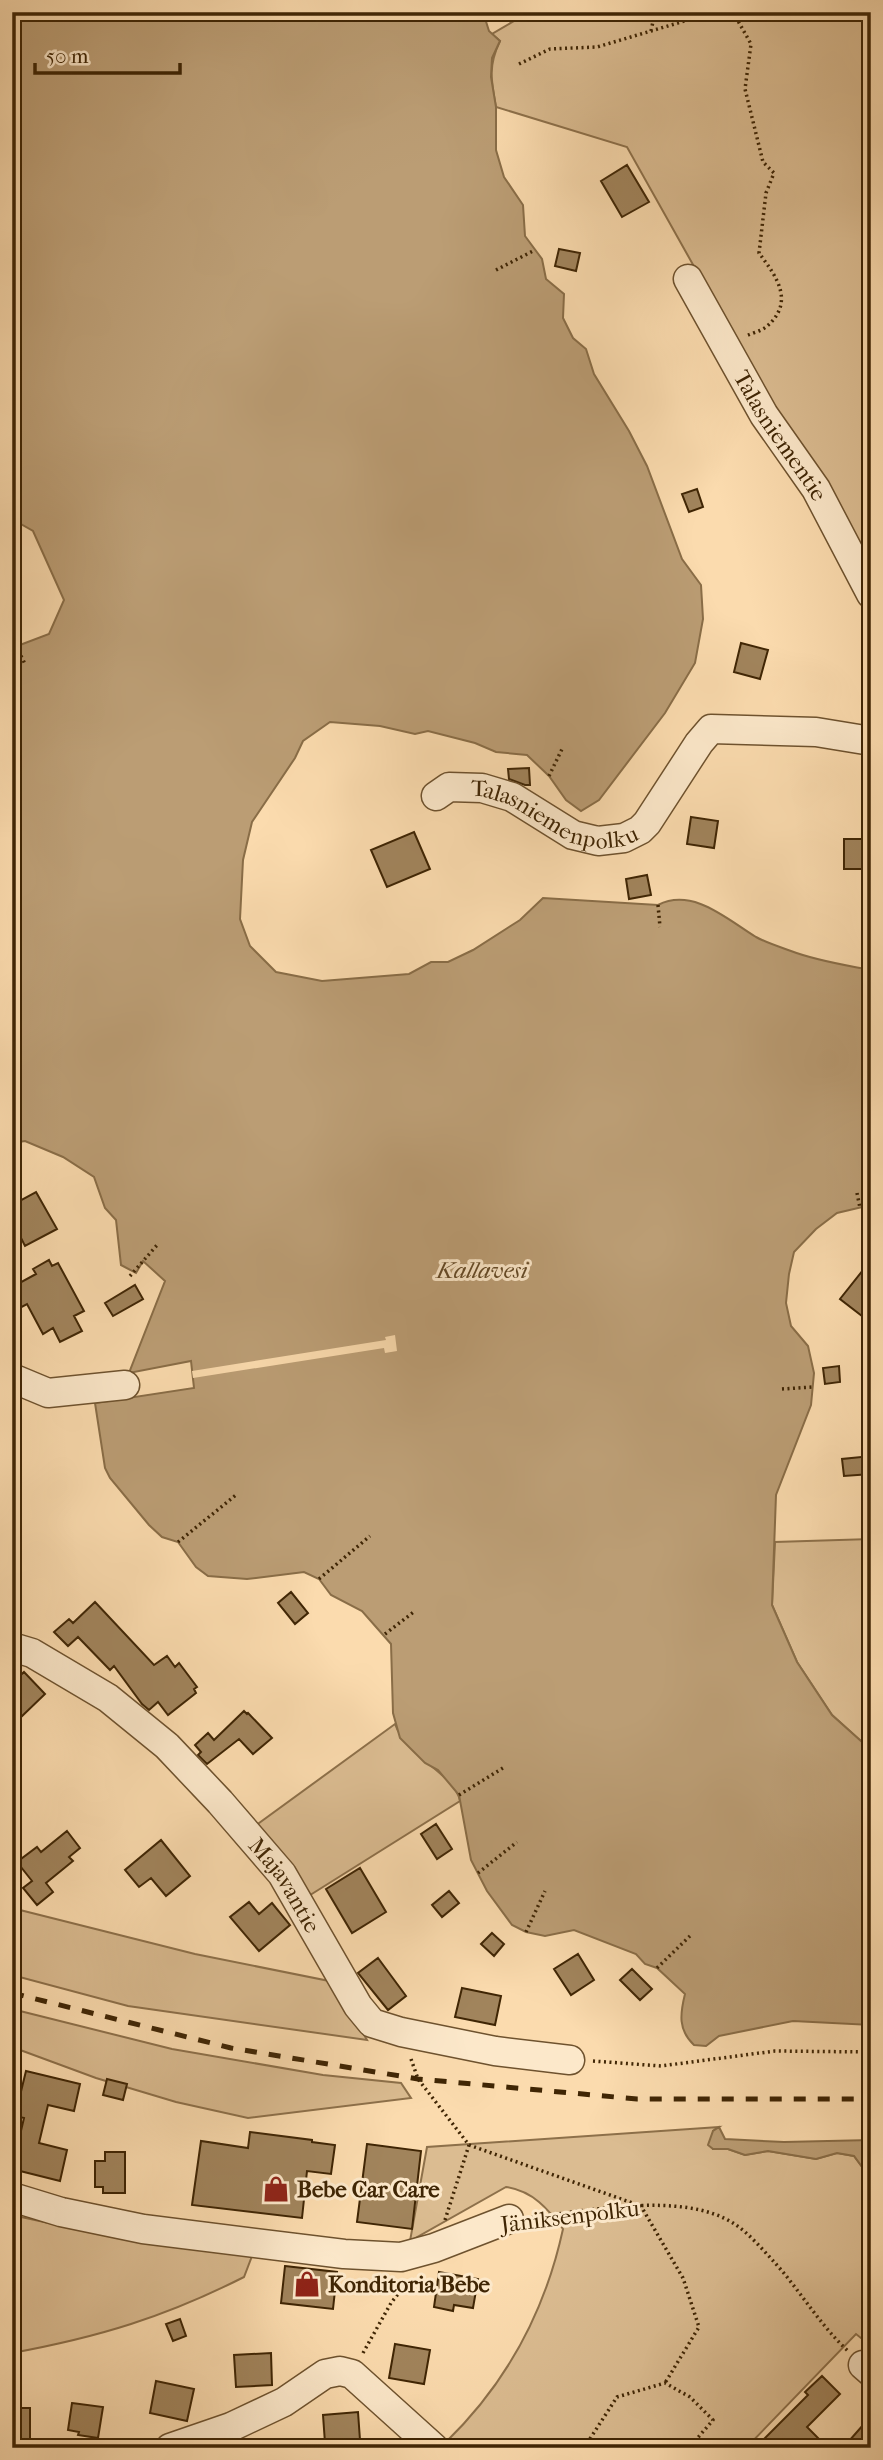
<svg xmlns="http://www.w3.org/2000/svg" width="883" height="2460" font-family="'IM FELL French Canon',serif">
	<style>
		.green { fill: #dbbc91; stroke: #8d704a; stroke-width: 2 }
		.water { fill: #bb9d74; stroke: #896d47; stroke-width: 2 }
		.pier { fill: #fbdbae }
		.building { fill: #a1845c; stroke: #3f2504; stroke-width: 2 }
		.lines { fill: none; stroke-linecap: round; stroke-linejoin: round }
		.minor-casing { stroke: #6e522e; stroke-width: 31 }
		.path { stroke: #3f2504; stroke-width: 3.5; stroke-dasharray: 2 3.5; stroke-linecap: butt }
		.minor { stroke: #fce8ca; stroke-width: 28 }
		.rail { stroke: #3f2504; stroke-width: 5; stroke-dasharray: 12 12; stroke-linecap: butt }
		.labels { text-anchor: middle; stroke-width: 6; stroke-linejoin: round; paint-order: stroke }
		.street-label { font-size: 23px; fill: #3f2504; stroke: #fce8ca }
		.poi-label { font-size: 23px; font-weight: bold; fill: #3f2504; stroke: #fce8ca; text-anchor: start }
		.water-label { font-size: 24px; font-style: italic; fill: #644926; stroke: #fce8ca }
	</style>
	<rect width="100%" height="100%" fill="#fbdbae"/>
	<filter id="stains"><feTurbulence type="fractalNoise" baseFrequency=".00286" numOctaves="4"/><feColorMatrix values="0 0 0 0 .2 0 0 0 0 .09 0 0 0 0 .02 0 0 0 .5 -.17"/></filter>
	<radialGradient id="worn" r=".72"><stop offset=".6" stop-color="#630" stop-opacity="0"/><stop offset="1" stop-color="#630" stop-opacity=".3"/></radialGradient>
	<path class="green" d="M529,12H871V582L627,147L496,107C491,80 488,66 500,41L492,34Z
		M871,1539V1732L863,1743L832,1715L797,1662L772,1605L775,1542Z
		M395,1724C407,1758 455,1774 460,1801L307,1897L255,1826Z
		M12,1908L195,1954L334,1982L367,2040L128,2006L12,1975Z
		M12,2009L172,2049L323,2075L401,2083L411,2098L248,2118L176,2102L96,2078L12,2047Z
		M719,2127L713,2131V2149H728L745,2155L768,2151L816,2159L837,2153L854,2156L871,2179V2346L856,2334L746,2448H450L445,2443C505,2385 545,2312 563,2229C548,2209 533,2191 506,2187L410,2241L427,2147Z
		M12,2215L113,2237L252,2256L244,2277C165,2317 99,2337 12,2353Z"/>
	<path class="water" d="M12,12H483L489,31L500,41L492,58L491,77L496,107V150L504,177L523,205L525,236L542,259L546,279L564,294L563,318L573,338L586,349L594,374L629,431L647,466L682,559L701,585L703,619L695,663L665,713L599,800L581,811L566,800L549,776L527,755L496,752L475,743L428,731L415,734L380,726L330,722L303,741L295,758L252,822L243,860L240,919L250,946L276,972L322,981L409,974L431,962H448L473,950L520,920L543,898L658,905C693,887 728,920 756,937C767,943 780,947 791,951C817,961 845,965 871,970V1205L837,1213L816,1229L794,1252L789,1274L786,1303L791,1326L808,1346L814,1373L811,1405L776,1495L772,1605L797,1662L832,1715L871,1750V2025L793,2021L719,2036L706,2046L694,2045C678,2030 680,2014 685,1994L657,1968L645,1964L636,1954L574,1930L545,1936L526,1932L512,1925L487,1891L471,1860L459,1795L438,1770L425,1763L400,1738L393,1713L391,1644L362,1611L331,1595L319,1579L304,1572L247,1579L208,1576L196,1567L178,1542L162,1537L149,1525L110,1478L105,1468L95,1403L194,1388L191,1361L129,1373L165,1281L143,1261L136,1273L121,1265L116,1220L105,1208L94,1177L63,1157L25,1141L12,1143V648L49,634L64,600L33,531L12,519Z
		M719,2127L725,2139L784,2142L871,2140V2179L854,2156L837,2153L816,2159L768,2151L745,2155L728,2149H713L708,2145L713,2131Z"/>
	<path class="pier" d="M395,1335L397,1351L385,1353L384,1348L193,1378L192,1371L386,1340L385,1337Z"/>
	<path class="building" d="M627,165L649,202L622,217L601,181Z
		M559,249L580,253L576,271L555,266Z
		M697,489L703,507L689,512L682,494Z
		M741,643L768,650L760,679L734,672Z
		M529,768L530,785H525L509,779L508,769Z
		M691,817L718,821L714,848L687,844Z
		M414,832L430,869L387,887L371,850Z
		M844,839H871V869H844Z
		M647,875L651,895L629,899L626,879Z
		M36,1192L57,1229L25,1246L17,1230L12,1233V1205Z
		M49,1260L52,1266L58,1263L84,1311L74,1316L82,1331L60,1342L53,1328L43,1334L27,1304L12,1312V1287L36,1274L33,1269Z
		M871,1260V1323L840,1299Z
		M135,1285L143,1299L113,1316L105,1303Z
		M839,1366L840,1382L825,1384L823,1368Z
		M871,1456V1474L844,1476L842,1459Z
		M291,1592L308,1613L295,1624L278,1603Z
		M95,1602L154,1665L167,1656L175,1667L179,1663L197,1687L194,1689L196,1693L168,1715L158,1702L149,1710L142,1704L114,1666L110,1670L78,1637L68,1646L54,1632L69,1619L73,1623Z
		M24,1672L45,1694L19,1719L12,1711V1683Z
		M244,1711L247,1714L248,1713L272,1738L253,1754L239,1739L207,1764L198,1755L201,1752L195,1745L208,1733L214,1740Z
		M436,1824L452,1849L437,1859L421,1834Z
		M67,1831L80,1848L69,1857L73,1861L46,1883L53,1892L37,1905L23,1888L32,1881L17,1862L37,1847L41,1852Z
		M161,1840L190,1876L166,1896L151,1878L139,1887L125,1870Z
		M360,1868L386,1912L352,1933L326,1889Z
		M449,1891L459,1903L442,1917L432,1905Z
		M249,1902L259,1914L272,1903L290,1925L259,1951L230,1917Z
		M492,1933L504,1944L494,1956L481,1944Z
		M578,1954L594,1980L571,1995L554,1969Z
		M378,1958L406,1996L388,2010L358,1973Z
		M632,1969L652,1989L640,2000L620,1980Z
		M462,1988L501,1996L495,2025L455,2017Z
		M26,2071L80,2084L74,2111L48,2105L39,2143L67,2150L60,2181L12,2169L24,2118L15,2116Z
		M107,2079L127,2084L123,2100L103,2095Z
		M250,2132L312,2140V2142L335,2145L331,2174L307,2171L302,2218L192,2205L201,2141L248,2148Z
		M367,2144L421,2151L412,2229L357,2222Z
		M105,2152H125V2193H103V2187H95V2161H105Z
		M285,2266L337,2272L333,2309L281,2303Z
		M439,2272L478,2279L473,2308L454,2305L453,2311L434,2307Z
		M180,2319L186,2336L173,2341L166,2324Z
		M395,2344L430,2350L424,2384L389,2378Z
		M271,2353L272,2385L236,2387L234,2355Z
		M822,2376L840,2394L807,2427L828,2448H774L765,2438L808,2395L805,2392Z
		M156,2381L194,2389L187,2421L150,2413Z
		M72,2403L103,2407L98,2438L78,2435L79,2432L68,2430Z
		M12,2408H30V2444H12Z
		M358,2412L360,2440L325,2443L323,2415Z
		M871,2416V2448H856L849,2441Z"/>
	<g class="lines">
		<g class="minor-casing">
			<g id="minor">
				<path id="s1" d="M688,279L764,415L816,489L871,594"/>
				<path id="s2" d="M436,796L449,787L482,788L512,797L573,835L598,841L624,838L640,830L647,823L699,743L711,729L816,732L871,741"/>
				<path d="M12,1378L48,1393L125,1385"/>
				<path id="s3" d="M12,1647L32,1653L108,1698L167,1746L220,1802L282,1874L358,2006L372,2023L401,2032L495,2051L570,2060"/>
				<path d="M12,2197L61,2212L143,2229L344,2254L401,2257L434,2248L509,2219"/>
				<path d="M863,2365L871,2372"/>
				<path d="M170,2448L231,2427L284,2402L325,2374L340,2371L352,2374L434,2448"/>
			</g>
		</g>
		<path class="path" d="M733,12L751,44L745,89L763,162L774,173L766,193L759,253C776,276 796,302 766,327C761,331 752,333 746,336
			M651,31L655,12
			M519,64L550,49L597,47L715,12
			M496,270L535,250
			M16,646L25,664
			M549,776L562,749
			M658,905L660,927
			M857,1193L860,1208
			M130,1276L158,1244
			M782,1389L812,1387
			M178,1542L236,1495
			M319,1579L370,1536
			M385,1634L415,1611
			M459,1795L503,1768
			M478,1873L517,1842
			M526,1932L545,1891
			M657,1968L691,1935
			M411,2059L418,2079L469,2145L641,2206L683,2278L699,2327L665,2383
			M593,2061L661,2066L775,2051L871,2052
			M532,2217C589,2211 682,2191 733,2223C749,2233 763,2250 776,2264C801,2292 820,2325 848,2351
			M445,2220L469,2145
			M363,2353L391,2303L409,2280
			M584,2448L617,2397L665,2383L690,2397L713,2420L689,2448"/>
		<use href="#minor" class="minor"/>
		<path class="rail" d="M12,1993L231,2048L418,2079L637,2099H871"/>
	</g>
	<defs>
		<g id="shop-bare" transform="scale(2.1)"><path d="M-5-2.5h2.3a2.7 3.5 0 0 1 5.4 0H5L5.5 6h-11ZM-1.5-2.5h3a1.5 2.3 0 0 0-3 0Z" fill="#8f2418" stroke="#fce8ca" stroke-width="2.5" paint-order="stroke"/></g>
	</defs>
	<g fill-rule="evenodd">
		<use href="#shop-bare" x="276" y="2189"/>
		<use href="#shop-bare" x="307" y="2284"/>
	</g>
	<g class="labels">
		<g class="street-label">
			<text dy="8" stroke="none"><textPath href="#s1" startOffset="182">Talasniementie</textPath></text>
			<text dy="8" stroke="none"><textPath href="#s2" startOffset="128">Talasniemenpolku</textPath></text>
			<text dy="8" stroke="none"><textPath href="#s3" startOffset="368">Majavantie</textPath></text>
			<text transform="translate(570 2216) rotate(-7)" y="8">Jäniksenpolku</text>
		</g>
		<g class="poi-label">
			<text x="297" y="2197">Bebe Car Care</text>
			<text x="328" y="2292">Konditoria Bebe</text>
		</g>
		<g class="water-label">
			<text x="482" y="1278">Kallavesi</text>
		</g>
	</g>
	<rect width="883" height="2460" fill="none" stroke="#fbdbae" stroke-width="42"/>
	<rect x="14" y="14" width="855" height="2432" fill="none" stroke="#3f2504" stroke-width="3.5"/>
	<rect x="21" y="21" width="841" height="2418" fill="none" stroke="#3f2504" stroke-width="2"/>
	<path d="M35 63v10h145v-10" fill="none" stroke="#3f2504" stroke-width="3.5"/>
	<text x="46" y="63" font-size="21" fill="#3f2504" stroke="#fce8ca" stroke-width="5" paint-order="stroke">50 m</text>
	<rect width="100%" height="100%" filter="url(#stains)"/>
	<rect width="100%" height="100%" fill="url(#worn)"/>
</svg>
